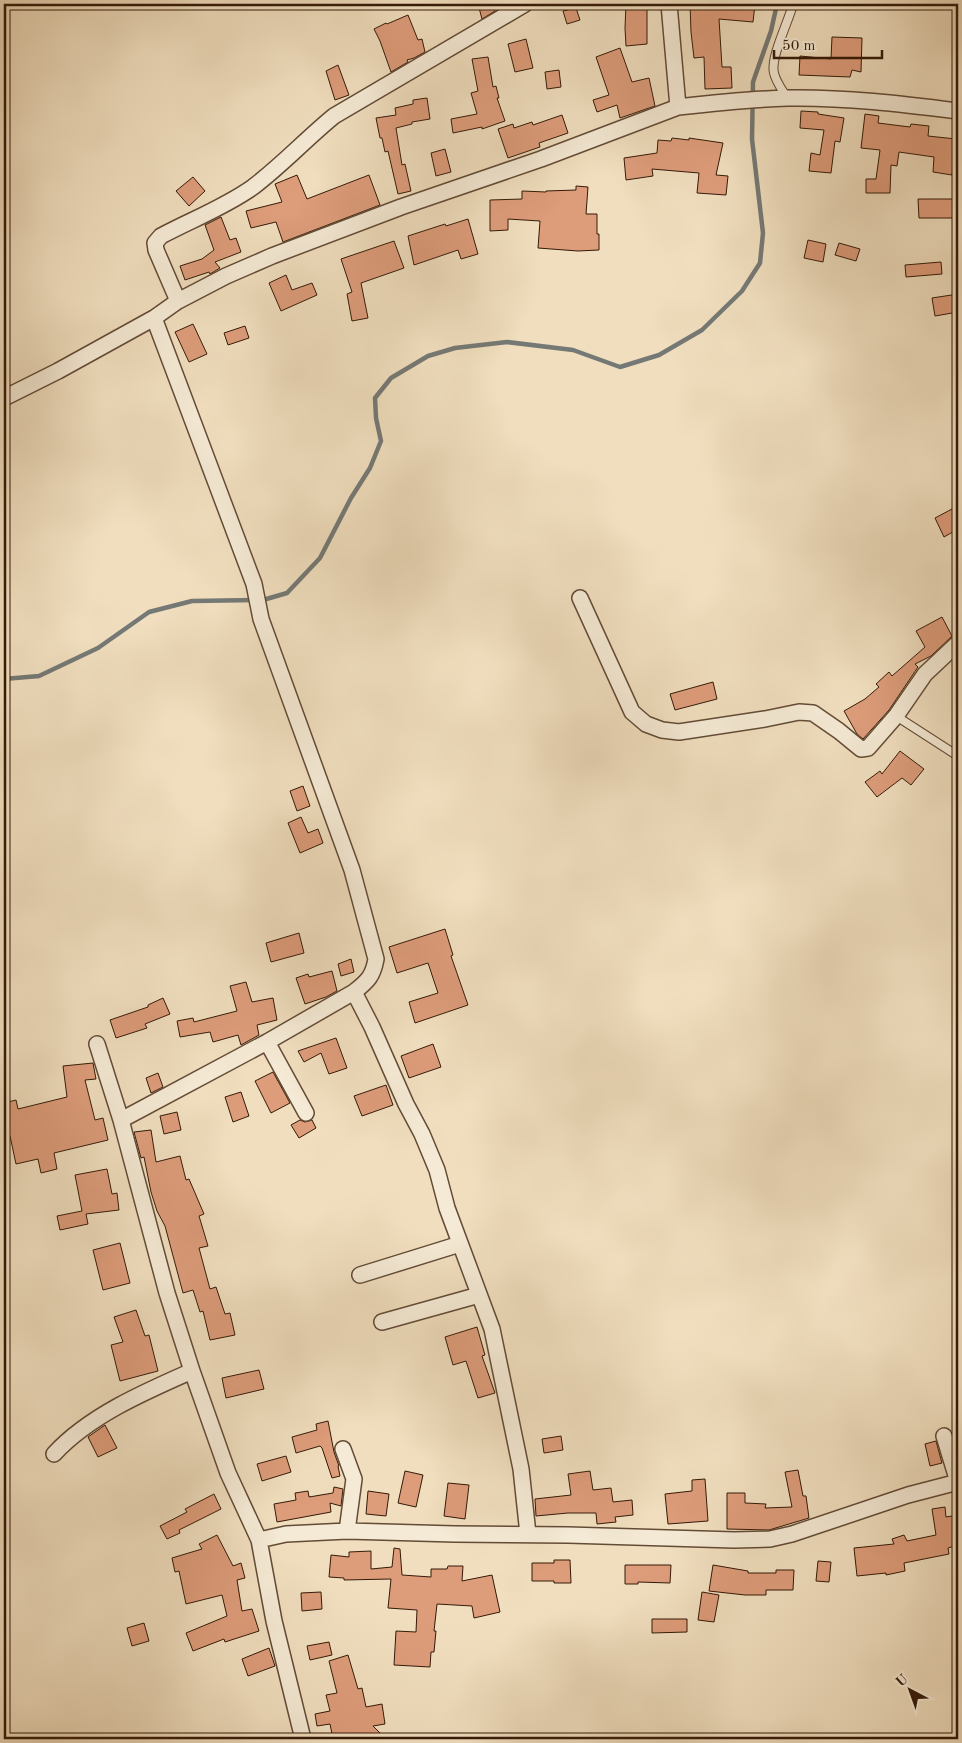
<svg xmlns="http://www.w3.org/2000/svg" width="962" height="1743" font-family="'Old Standard TT',serif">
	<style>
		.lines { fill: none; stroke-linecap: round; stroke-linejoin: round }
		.stream { stroke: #757975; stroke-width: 4.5 }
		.building { fill: #dd9c7a; stroke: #341a08 }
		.lane-casing { stroke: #634b36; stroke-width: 10 }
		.street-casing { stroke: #634b36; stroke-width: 18 }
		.lane { stroke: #f5ead5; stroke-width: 8 }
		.street { stroke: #f5ead5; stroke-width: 15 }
	</style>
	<rect width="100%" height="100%" fill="#f0debe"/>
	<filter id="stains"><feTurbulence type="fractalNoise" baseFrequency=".004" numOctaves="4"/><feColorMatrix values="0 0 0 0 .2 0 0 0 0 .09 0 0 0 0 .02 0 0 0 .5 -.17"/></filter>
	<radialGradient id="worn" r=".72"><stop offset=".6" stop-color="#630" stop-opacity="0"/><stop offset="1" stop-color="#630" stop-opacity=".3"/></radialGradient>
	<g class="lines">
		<path class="stream" d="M4,679L39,676L98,648L149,612L192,601L263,600L287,593L320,558L351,498L370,468L381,441L376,418L375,398L391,378L428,356L455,348L507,342L573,350L620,367L659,355L702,330L742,291L760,263L763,233L752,139L753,82L771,31L777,4"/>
	</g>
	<path class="building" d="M478,4H493L495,11L482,19Z
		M626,4H637V8H647V44L626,46L625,28Z
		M690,4H755L753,22L719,19L722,67H731L732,88L705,89L704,57L694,58L691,32Z
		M576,8L580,20L567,24L563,11Z
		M408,15L418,40L422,39L425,52L414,58L407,60L408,62L391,72L380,41L374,29L386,23L387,24Z
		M832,37L862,38L861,72L852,70L850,77L799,75L800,56L831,59Z
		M526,39L533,68L515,72L508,44Z
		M620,48L632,82L649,78L655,106L620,118L617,105L597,112L593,100L609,95L596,57Z
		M488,57L493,87L496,86L499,98H497L505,121L482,129V127L453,133L451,119L477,114L471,93L478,91L472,59Z
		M338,65L349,95L335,100L326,71Z
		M559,70L561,87L547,89L545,72Z
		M427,98L430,119L412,122V124L396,128L402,165L405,164L411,191L398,194L388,151L385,152L382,138H380L376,118L396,115L395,108L413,104V100Z
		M801,111L818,112V114L844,118L840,142L835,141L831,173L809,171L811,153L820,155L824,130L800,128Z
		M865,114L879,116L878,123L910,127L911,124L929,126L928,136L956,139L952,175L933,172L934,157L899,152L897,166L891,165L890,193H866V179H876L880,150L861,148Z
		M562,115L568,133L539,143L540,147L508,158L498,129L513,124L514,128L532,122L533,125Z
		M672,138L689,140V138L723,143L716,175L728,176L726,195L697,193L699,173L652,169L653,176L626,180L624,158L657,153L658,140L671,141Z
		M445,149L451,172L436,176L431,153Z
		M297,175L307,199L369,175L380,205L283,242L276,222L251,228L246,211L282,202L275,184Z
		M193,177L205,191L189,206L176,191Z
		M576,186L588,187L586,214H597V234H599V250L578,251L538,248L540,221L508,219V230L490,231V200L522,199V191L546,192V191L576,190Z
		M918,199H955V218H919Z
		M221,217L230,240L236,238L241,252L215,262L220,268L210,274L209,272L185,280L180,266L202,259L214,250L205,225Z
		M468,219L478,254L461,259L458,250L414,265L408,236L445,224L446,226Z
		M808,240L826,244L823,262L804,258Z
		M394,241L404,268L361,283L368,318L352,321L347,294L352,292L341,259Z
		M839,243L860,249L856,261L835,255Z
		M941,262L942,274L906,277L905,265Z
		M286,275L292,290L312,283L317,295L281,311L269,283Z
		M958,294V312L935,316L932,298Z
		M193,324L207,354L189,362L175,332Z
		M245,326L249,338L228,345L224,333Z
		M952,509L958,521V529L944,537L935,518Z
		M942,617L952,636L931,656L915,664L918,667L889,710L863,739L857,734L844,711L865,699L879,687L876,684L889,672L892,676L925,647L916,631Z
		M713,682L717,699L675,710L670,694Z
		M900,751L924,769L911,785L902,778L877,797L865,782L880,771L882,774Z
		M303,786L310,806L297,811L290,791Z
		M301,817L308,833L318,829L323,843L300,853L288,823Z
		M445,929L453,955L451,956L468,1005L415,1023L409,1002L438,993L428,963L397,973L389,947Z
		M299,933L304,953L271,962L266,943Z
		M351,959L354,972L341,976L338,964Z
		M332,971L337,991L326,997L305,1004L296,978L308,974L309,977Z
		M246,982L252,1002L273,998L277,1020L257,1025L259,1035L241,1045L238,1035L213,1042L210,1032L180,1037L177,1021L193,1018L194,1022L237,1011L230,986Z
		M163,998L170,1014L145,1024L147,1028L116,1038L110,1020L148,1007V1005Z
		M336,1038L347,1068L329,1074L321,1053L304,1062L298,1051Z
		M433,1044L441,1067L409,1078L401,1056Z
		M93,1063L96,1079L85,1080L95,1120L103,1118L108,1140L54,1153L57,1169L41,1173L38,1159L16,1164L10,1136L4,1137V1103L16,1100L18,1109L67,1097L63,1066Z
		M273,1072L290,1103L271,1113L255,1081Z
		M158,1073L163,1087L151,1093L146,1078Z
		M386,1085L393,1105L362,1116L354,1096Z
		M241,1092L249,1116L233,1122L225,1097Z
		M177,1112L181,1130L164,1134L160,1116Z
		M300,1120L305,1122L312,1120L316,1128L299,1138L291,1125Z
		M151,1130L156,1162L180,1156L186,1180L189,1179L204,1214L199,1216L208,1246L199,1248L210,1289L216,1287L225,1314L230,1313L235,1335L210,1340L203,1311L200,1312L193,1290L183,1293L165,1226L157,1211L151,1192L144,1157L141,1158L134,1132Z
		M107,1169L112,1194L117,1193L119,1210L86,1214L88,1224L60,1230L57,1216L82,1211L75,1175Z
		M120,1243L130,1283L103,1290L93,1250Z
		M136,1310L145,1336L149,1335L158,1371L120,1381L111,1345L123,1342L114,1317Z
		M477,1327L485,1355L482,1356L495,1393L478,1398L466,1361L453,1365L445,1337Z
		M259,1370L264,1389L226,1398L222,1378Z
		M328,1421L334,1452L339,1466H338L340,1476L332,1478L322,1448L320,1446L296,1453L292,1437L317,1430L316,1424Z
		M105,1425L117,1448L98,1457L88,1437Z
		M561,1436L563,1450L544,1453L542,1439Z
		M936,1441L942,1463L930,1466L925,1444Z
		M286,1456L291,1472L262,1481L257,1464Z
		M798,1470L803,1496H806L809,1518L769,1530L727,1529V1493H745V1503L766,1504L765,1508L792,1507L785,1472Z
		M405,1471L423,1475L416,1507L398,1503Z
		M590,1471L593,1490L611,1488L613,1502L632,1500L633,1515L615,1517L616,1522L597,1524L596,1513H568L536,1516L535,1499L571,1495L568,1474Z
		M705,1479L708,1521L668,1524L665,1494L692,1491V1480Z
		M448,1483L469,1485L465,1519L444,1516Z
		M334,1487L343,1489L341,1506L330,1503L331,1512L277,1522L274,1504L296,1500L295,1493L308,1491L309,1497L333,1493Z
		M368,1491L389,1494L386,1516L366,1514Z
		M214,1494L221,1509L179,1530L180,1533L167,1539L160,1526L187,1512L185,1509Z
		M945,1507L946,1517L958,1515V1545L948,1548L949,1554L904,1563L905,1571L886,1575V1573L857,1576L854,1548L894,1544L892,1539L904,1535L907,1541L936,1535L932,1509Z
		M217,1535L233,1566L241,1563L245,1578L237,1580L242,1611L252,1609L259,1631L225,1642L224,1639L193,1651L186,1633L227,1616L222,1595L186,1604L179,1571L175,1572L172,1558L202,1549L199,1544Z
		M394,1548L400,1549L402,1575L431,1577V1569H447L448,1566H463L462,1581L492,1575L500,1612L474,1618L472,1606L437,1604L434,1631H436L434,1652H431L430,1667L394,1665L396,1631L416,1632L417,1610L388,1608L391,1579L344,1580V1578L329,1577L331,1555L349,1557V1552L371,1551V1569L392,1567Z
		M554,1560H570L571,1583H554V1581H532V1563H554Z
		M818,1561L831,1562L829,1582L816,1581Z
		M625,1565H671L670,1583L638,1582V1584H625Z
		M713,1565L748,1571V1573H776V1570H794L793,1590H766V1595H745L709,1591Z
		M321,1592L322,1609L302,1611L301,1593Z
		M702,1592L719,1595L714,1622L698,1620Z
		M652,1619H687V1632L652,1633Z
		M144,1623L149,1641L132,1646L127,1628Z
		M329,1642L332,1655L310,1660L307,1646Z
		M269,1648L275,1666L248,1676L242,1659Z
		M348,1655L358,1689L362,1688L366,1707L382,1704L385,1724L373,1726L386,1739H333L330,1724L317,1726L315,1714L330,1711L326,1695L337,1693L329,1661Z"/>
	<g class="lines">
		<g class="lane-casing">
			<path id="lane" d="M787,98C783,91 776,82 774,73C770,57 789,21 793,4
				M896,716L958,756"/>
		</g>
		<g class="street-casing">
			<path id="street" d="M678,107C714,103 751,99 788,98C844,97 902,104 958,111
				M178,301L156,250L155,243L161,236C191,220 225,207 253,187C282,165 306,139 334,116L525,4
				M154,318L254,584L261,619L352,870L376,959C373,976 368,981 354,992L372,1027L406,1104L422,1134L437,1170L447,1208L492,1329L521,1469L528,1534
				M4,398L58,371L154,318L178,301L226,276L272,256L401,207L541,159L678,107L669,4
				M580,598L632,712L646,724L662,730L679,732L765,719L799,712L813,713L839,731L861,749L868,748L896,716L925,674L958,643
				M267,1042L306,1113
				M97,1044L121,1120L167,1293L192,1371L228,1473L259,1540L274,1621L303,1739
				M121,1120L267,1042L354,992
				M360,1275L460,1244
				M382,1322L479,1295
				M944,1436L958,1482
				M343,1449L354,1479L347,1531
				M54,1454C89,1416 144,1392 192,1371
				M259,1540L286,1534L347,1531L455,1534L568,1535L734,1540L770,1539L792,1534L908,1495L958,1482"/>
		</g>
		<use href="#lane" class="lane"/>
		<use href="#street" class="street"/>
	</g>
	<rect width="962" height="1743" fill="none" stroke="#f0debe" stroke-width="20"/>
	<rect x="5" y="5" width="952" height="1733" fill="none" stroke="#341a08" stroke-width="2.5"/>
	<rect x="10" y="10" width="942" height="1723" fill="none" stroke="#341a08"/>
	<g transform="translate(910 1690) rotate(319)" stroke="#f5ead5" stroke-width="4" paint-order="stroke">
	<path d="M0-4L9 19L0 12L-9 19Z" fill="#341a08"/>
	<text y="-8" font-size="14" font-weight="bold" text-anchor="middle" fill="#341a08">U</text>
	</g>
	<path d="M774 50v8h108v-8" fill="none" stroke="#341a08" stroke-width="2.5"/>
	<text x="782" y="50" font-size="15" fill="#341a08" stroke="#f5ead5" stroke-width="4" paint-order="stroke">50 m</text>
	<rect width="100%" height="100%" filter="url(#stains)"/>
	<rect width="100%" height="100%" fill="url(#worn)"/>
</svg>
